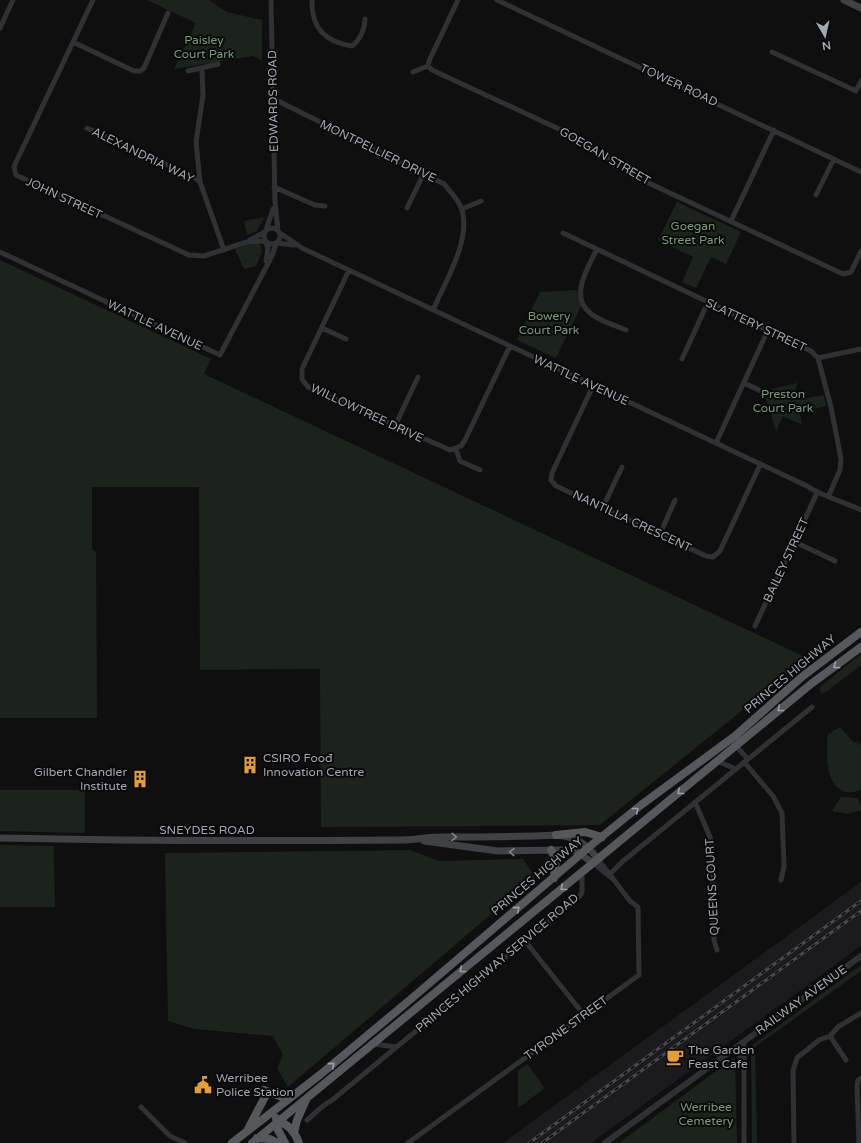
<svg xmlns="http://www.w3.org/2000/svg" width="861" height="1143" font-family="'Varela Round',sans-serif">
	<style>
		.built { fill: #1b1b1d }
		.green { fill: #1c231c }
		.lines { fill: none; stroke-linecap: round; stroke-linejoin: round }
		.minor { stroke: #303135; stroke-width: 5 }
		.tertiary { stroke: #303135; stroke-width: 6 }
		.secondary { stroke: #3f4145; stroke-width: 7 }
		.trunk { stroke: #55585d; stroke-width: 8 }
		.rail-casing { stroke: #484a4e; stroke-width: 3 }
		.rail { stroke: #0a0a0b; stroke-width: 1.5; stroke-dasharray: 4.5; stroke-linecap: butt }
		.oneway { stroke: #999fa9 }
		.oneway2 { stroke: #7f838b }
		.labels { text-anchor: middle; stroke-width: 4; stroke-linejoin: round; paint-order: stroke }
		.park-label { font-size: 12px; fill: #799b79; stroke: #0a0a0b }
		.street-label { font-size: 12px; fill: #a1a7b1; stroke: #0a0a0b }
		.poi-label { font-size: 12px; fill: #a1a7b1; stroke: #0a0a0b; text-anchor: start }
	</style>
	<rect width="100%" height="100%" fill="#0f0f10"/>
	<path class="built" d="M861,882V946L591,1143H503Z"/>
	<path class="green" d="M147,0H209L227,12L262,20V61L253,56L174,69L196,23Z
		M677,202L741,232L726,264L711,257L696,288L682,282L693,257L658,240Z
		M265,217L257,231L247,235L244,221Z
		M252,243H258L261,246L262,252L256,266L244,269L235,249Z
		M0,260L211,359L204,374L807,658L600,825L321,827L320,669L200,670L199,487H92V549L96,552L97,718H0Z
		M577,290L581,306L556,358L517,340L540,292Z
		M798,383L795,390L797,400L824,395L826,406L800,412L802,425L783,416L776,431L766,399L771,396L772,389Z
		M861,654V665L826,692L821,693L820,687Z
		M840,727L854,743L858,741L861,745V789C857,792 851,793 846,792C824,786 826,752 828,734Z
		M0,790H85V833L0,831Z
		M841,797L857,798L861,805V810L847,814L832,811Z
		M0,845L54,846L55,907H0Z
		M410,850L439,861L523,859L535,877L288,1087L277,1068L283,1055L273,1036L194,1029L168,1021L165,853Z
		M861,965V971L755,1047L757,1143H752L751,1046Z
		M735,1057L737,1143H619Z
		M527,1064L545,1088L518,1108V1071Z"/>
	<g class="lines">
		<path class="minor" d="M93,0L16,162L14,167L16,175L189,255L204,256L247,242L265,241
			M271,0L275,202L278,231
			M312,0C311,28 325,42 352,46C360,40 365,29 365,19
			M458,0L429,61L428,66L432,70L574,136L638,178L843,274L851,272L861,251
			M497,0L861,172
			M0,28L13,0
			M73,42L134,71H140L144,68L168,13
			M772,52L856,91L861,81
			M188,71L218,64
			M413,72L428,66
			M274,99L444,184C451,192 459,200 462,210C471,241 445,282 433,310
			M87,128L194,177L200,182L224,250
			M200,182L196,142L203,95L202,69
			M274,187L315,205L325,206
			M816,195L834,159
			M407,208L424,173
			M462,209L481,201
			M731,221L774,130
			M264 236a8 8 0 1 1 16 0a8 8 0 1 1-16 0Z
			M266,230L273,209
			M280,233L302,248L807,486C822,496 844,502 861,510
			M563,233L811,351L818,358L831,407L841,459L840,470L829,495
			M250,240L265,232
			M277,243L294,245
			M597,249C589,265 571,294 587,310C596,320 614,325 626,330
			M0,252L220,355L272,256L276,244
			M266,261L268,249L266,243
			M349,270L302,369V379L308,387L450,450L461,446L465,440L510,346
			M322,328L346,339
			M818,358L861,349
			M682,359L708,302
			M744,383L761,391
			M593,386L552,473L551,480L556,486L706,556L713,557L720,551L760,465
			M395,426L418,377
			M716,443L768,330
			M456,449L460,461L480,470
			M603,507L622,467
			M660,534L675,500
			M795,542L835,561
			M755,626L817,493
			M736,746L748,759
			M717,761L736,769
			M744,762L773,796L782,813L784,867L781,880
			M695,802L710,837L712,845L714,940L717,950
			M593,863L613,879
			M611,873L622,862L812,707
			M525,941L584,1015
			M830,1036L846,1060
			M744,1042V1143
			M374,1044L396,1047
			M738,1046L741,1063
			M141,1107L170,1136L185,1143
			M307,1120C315,1114 322,1105 331,1101L580,896L582,892V872
			M408,1143L639,975L638,907L630,901L598,859
			M794,1143L793,1071L797,1058L819,1040L830,1036L838,1027L861,1013
			M859,1143L857,1086L858,1080L861,1078"/>
		<path class="tertiary" d="M605,1143L861,956"/>
		<path class="secondary" d="M844,0L861,8
			M0,838C133,841 266,841 399,840C414,840 428,837 442,837C480,837 518,837 556,835C575,836 587,844 598,859
			M424,841L498,851L569,850L576,851L593,863"/>
		<path class="trunk" d="M556,835L585,832L602,837
			M551,850L556,860L554,878
			M264,1090L287,1099
			M276,1118L278,1130L285,1143
			M278,1122C289,1124 295,1132 299,1143
			M248,1129L266,1095
			M294,1133L297,1120L306,1100
			M257,1138L270,1139L278,1143
			M232,1143L321,1074L411,999L589,847L641,805L735,736L803,676L861,632
			M252,1143L811,684L861,647"/>
		<g class="rail-casing">
			<path id="rail" d="M529,1143L861,901
				M542,1143L861,911"/>
		</g>
		<use href="#rail" class="rail"/>
	</g>
	<defs><path id="oneway-chevron" d="M-2-3.5L2.5 0L-2 3.5" fill="none" stroke-width="1.6" stroke-linecap="round" stroke-linejoin="round"/></defs>
	<g class="oneway">
		<use href="#oneway-chevron" transform="translate(836 666) rotate(143)"/>
		<use href="#oneway-chevron" transform="translate(780 709) rotate(141)"/>
		<use href="#oneway-chevron" transform="translate(680 792) rotate(141)"/>
		<use href="#oneway-chevron" transform="translate(636 810) rotate(-39)"/>
		<use href="#oneway-chevron" transform="translate(563 888) rotate(141)"/>
		<use href="#oneway-chevron" transform="translate(517 909) rotate(-40)"/>
		<use href="#oneway-chevron" transform="translate(462 970) rotate(141)"/>
		<use href="#oneway-chevron" transform="translate(332 1065) rotate(-40)"/>
	</g>
	<g class="oneway2">
		<use href="#oneway-chevron" transform="translate(454 837) rotate(1)"/>
		<use href="#oneway-chevron" transform="translate(512 852) rotate(-179)"/>
	</g>
	<defs>
		<g id="building-bare" transform="scale(1.38)"><path d="M-4-6H4V6H1V3H-1V6H-4ZM-2.5-4.3h1.7v1.8h-1.7ZM.8-4.3h1.7v1.8H.8ZM-2.5-1h1.7V.8h-1.7ZM.8-1h1.7V.8H.8Z" fill="#e69e32" stroke="#0a0a0b" stroke-width="2.5" paint-order="stroke"/></g>
		<g id="cafe-bare" transform="scale(1.38)"><path d="M-5.5-4.5H6V0H3Q3 3.5 0 3.5H-2.5Q-5.5 3.5-5.5 0ZM3-3.2v2h1.7v-2ZM-6 4.5H4V6H-6Z" fill="#e69e32" stroke="#0a0a0b" stroke-width="2.5" paint-order="stroke"/></g>
		<g id="civic-bare" transform="scale(1.38)"><path d="M-.6-6.5H3V-4.5H.6V-3L4-1V1h2V6H-6V1h2V-1L-.6-3ZM-1.2 2.5V6h2.4V2.5Z" fill="#e69e32" stroke="#0a0a0b" stroke-width="2.5" paint-order="stroke"/></g>
	</defs>
	<g fill-rule="evenodd">
		<use href="#building-bare" x="250" y="765"/>
		<use href="#building-bare" x="140" y="779"/>
		<use href="#cafe-bare" x="675" y="1057"/>
		<use href="#civic-bare" x="203" y="1085"/>
	</g>
	<g class="labels">
		<g class="park-label">
			<text x="204" y="44">Paisley<tspan x="204" dy="14">Court Park</tspan></text>
			<text x="693" y="230">Goegan<tspan x="693" dy="14">Street Park</tspan></text>
			<text x="549" y="320">Bowery<tspan x="549" dy="14">Court Park</tspan></text>
			<text x="783" y="398">Preston<tspan x="783" dy="14">Court Park</tspan></text>
			<text x="706" y="1111">Werribee<tspan x="706" dy="14">Cemetery</tspan></text>
		</g>
		<g class="street-label">
			<text transform="translate(679 85) rotate(25)" y="4">TOWER ROAD</text>
			<text transform="translate(273 101) rotate(-91)" y="4">EDWARDS ROAD</text>
			<text transform="translate(378 151) rotate(26)" y="4">MONTPELLIER DRIVE</text>
			<text transform="translate(143 155) rotate(26)" y="4">ALEXANDRIA WAY</text>
			<text transform="translate(605 156) rotate(30)" y="4">GOEGAN STREET</text>
			<text transform="translate(64 198) rotate(25)" y="4">JOHN STREET</text>
			<text transform="translate(155 325) rotate(25)" y="4">WATTLE AVENUE</text>
			<text transform="translate(756 325) rotate(25)" y="4">SLATTERY STREET</text>
			<text transform="translate(581 380) rotate(25)" y="4">WATTLE AVENUE</text>
			<text transform="translate(367 413) rotate(25)" y="4">WILLOWTREE DRIVE</text>
			<text transform="translate(632 521) rotate(25)" y="4">NANTILLA CRESCENT</text>
			<text transform="translate(786 560) rotate(-65)" y="4">BAILEY STREET</text>
			<text transform="translate(790 674) rotate(-40)" y="4">PRINCES HIGHWAY</text>
			<text x="207" y="834">SNEYDES ROAD</text>
			<text transform="translate(537 876) rotate(-40)" y="4">PRINCES HIGHWAY</text>
			<text transform="translate(712 887) rotate(-93)" y="4">QUEENS COURT</text>
			<text transform="translate(497 963) rotate(-40)" y="4">PRINCES HIGHWAY SERVICE ROAD</text>
			<text transform="translate(801 1000) rotate(-36)" y="4">RAILWAY AVENUE</text>
			<text transform="translate(566 1028) rotate(-36)" y="4">TYRONE STREET</text>
		</g>
		<g class="poi-label">
			<text x="263" y="762">CSIRO Foođ<tspan x="263" dy="14">Innovation Centre</tspan></text>
			<text x="127" y="776" text-anchor="end">Gilbert Chandler<tspan x="127" dy="14">Institute</tspan></text>
			<text x="688" y="1054">The Garden<tspan x="688" dy="14">Feast Cafe</tspan></text>
			<text x="216" y="1082">Werribee<tspan x="216" dy="14">Police Station</tspan></text>
		</g>
	</g>
	<g transform="translate(825 36) rotate(171)" stroke="#0a0a0b" stroke-width="3" paint-order="stroke">
	<path d="M0-3L7 15L0 10L-7 15Z" fill="#a1a7b1"/>
	<text y="-6" font-size="11" font-weight="bold" text-anchor="middle" fill="#a1a7b1">N</text>
	</g>
</svg>
